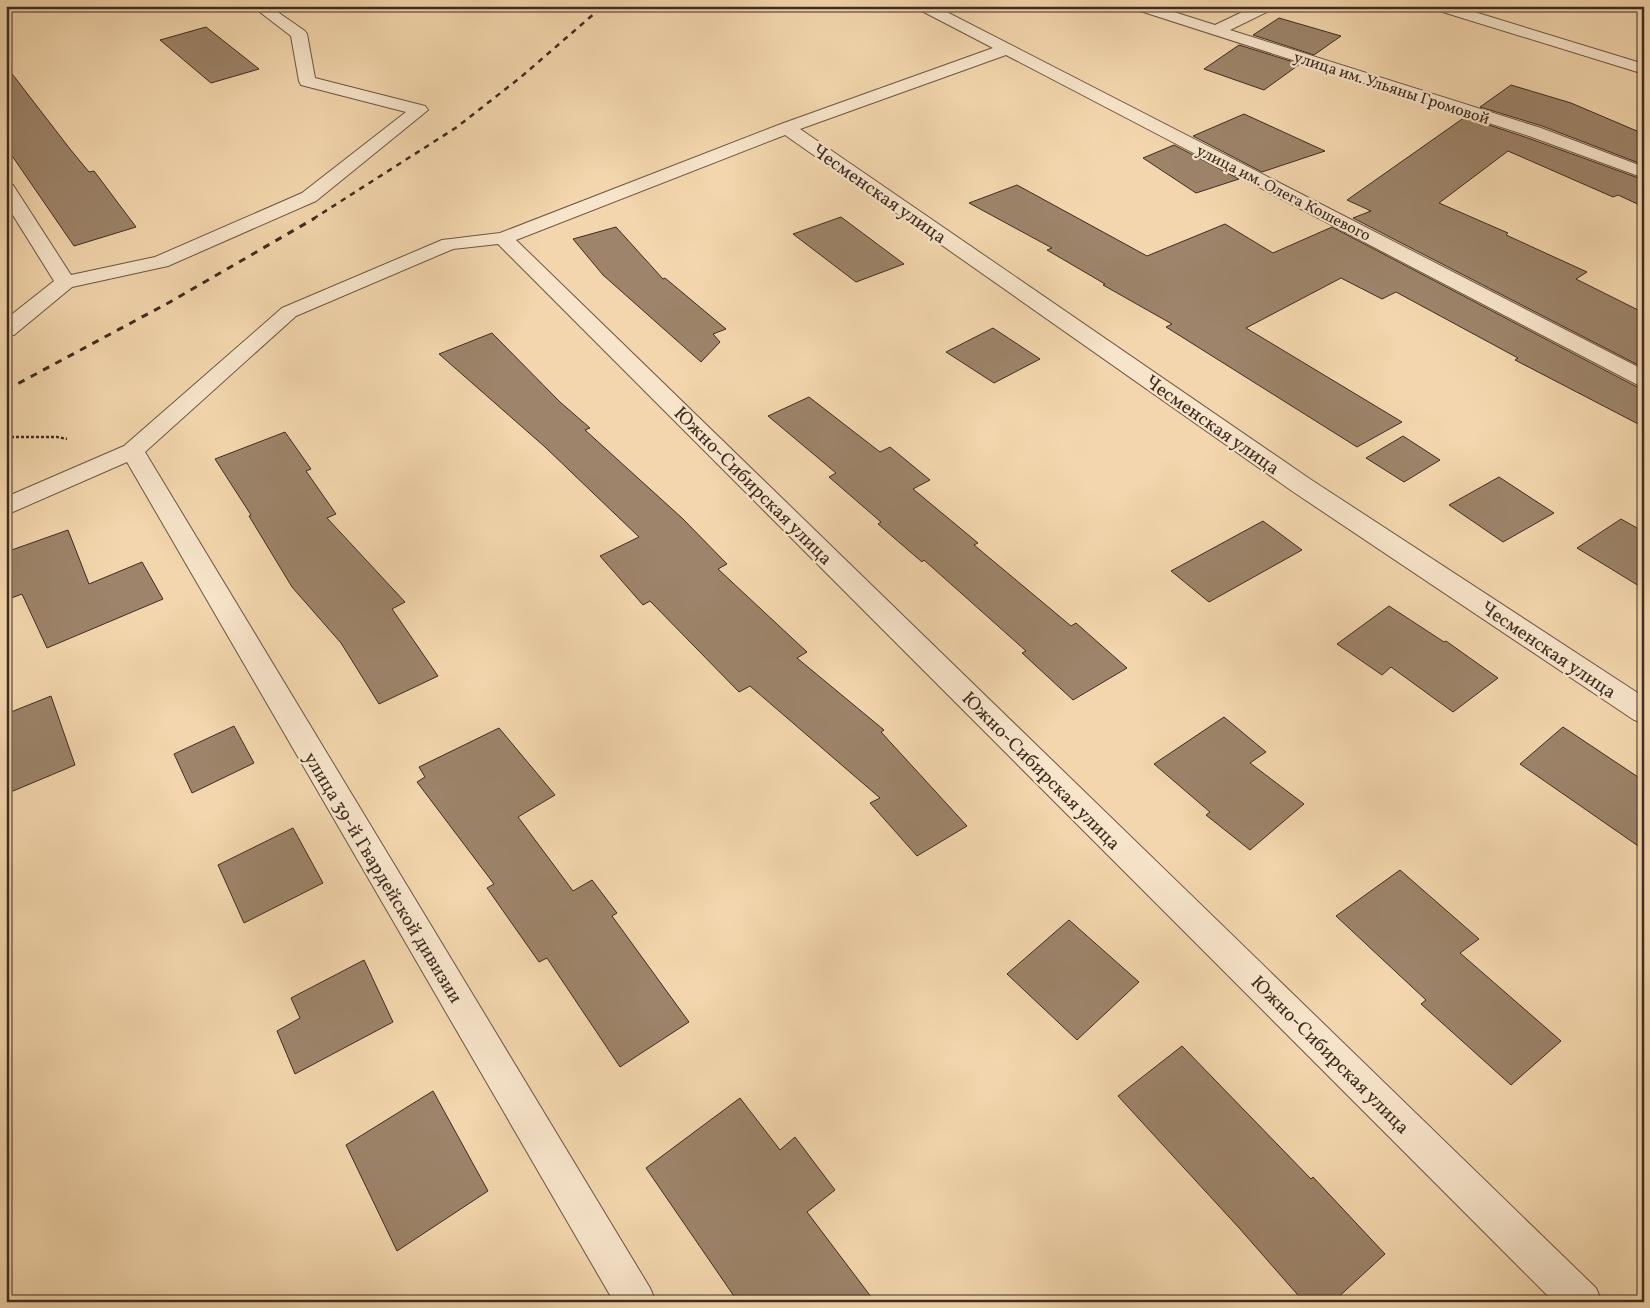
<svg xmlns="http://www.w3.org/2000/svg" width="1650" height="1308" font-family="Vollkorn,serif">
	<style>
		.building { fill: #9d846a; stroke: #3f2c21 }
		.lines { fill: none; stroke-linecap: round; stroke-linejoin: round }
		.street-casing { stroke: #6c5644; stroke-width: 2 }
		.path { stroke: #3f2c21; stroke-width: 2.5; stroke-dasharray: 3 2; stroke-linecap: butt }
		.street { fill: #f7e4ca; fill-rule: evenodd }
		.rail-far1 { stroke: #3f2c21; stroke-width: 2.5; stroke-dasharray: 5.5 5.5; stroke-linecap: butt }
		.rail { stroke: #3f2c21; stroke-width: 3; stroke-dasharray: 7 7; stroke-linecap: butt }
		.labels { text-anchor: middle; stroke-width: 4.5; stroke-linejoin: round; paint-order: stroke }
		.far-street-label { font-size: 16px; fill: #3f2c21; stroke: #f7e4ca }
		.street-label { font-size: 19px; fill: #3f2c21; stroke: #f7e4ca }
	</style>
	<rect width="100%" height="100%" fill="#f3d6ad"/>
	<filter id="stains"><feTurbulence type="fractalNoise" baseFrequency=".004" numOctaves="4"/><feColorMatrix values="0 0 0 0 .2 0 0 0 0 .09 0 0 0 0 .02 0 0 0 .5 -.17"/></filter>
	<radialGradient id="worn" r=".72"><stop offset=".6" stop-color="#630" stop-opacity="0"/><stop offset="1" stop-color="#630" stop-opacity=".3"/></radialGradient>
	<path class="building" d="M1279,18L1341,36L1314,55L1253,35Z
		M206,27L259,69L211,83L160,40Z
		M1239,45L1300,64L1264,90L1204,69Z
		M6,66L70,149L89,172L94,171L136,227L74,246L6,147Z
		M1511,85L1571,103L1644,134V165L1542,126L1480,107Z
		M1244,114L1325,151L1262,172L1193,136Z
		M1465,117L1528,138L1644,180V207L1618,195L1613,197L1508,151L1439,203L1508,233L1506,235L1587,272L1576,279L1644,313V368L1353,218L1371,211L1347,200Z
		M1174,145L1239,179L1196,193L1143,158Z
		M1017,185L1147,256L1225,224L1273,253L1332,227L1635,386L1644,388V427L1515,360L1518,358L1396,292L1382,299L1341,278L1246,328L1402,422L1357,447L1166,327L1172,324L1103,285L1105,284L1047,250L1052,248L969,203Z
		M841,217L904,264L856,282L793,234Z
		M616,227L663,279L665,278L726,329L713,334L720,342L701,362L603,275L573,239Z
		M993,328L1040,359L994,383L946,352Z
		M492,333L560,402L590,428L585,430L682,518L727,564L718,569L807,652L797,658L884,730L881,732L967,826L917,856L870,803L880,798L750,686L739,692L650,601L643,605L600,556L639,537L545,447L439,354Z
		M809,397L880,452L890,447L930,480L913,489L978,543L974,545L1071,626L1076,623L1127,668L1073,700L1022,653L1026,651L924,560L922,562L878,524L881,522L829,477L836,473L768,416Z
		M285,432L311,469L306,471L336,514L327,518L405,602L392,609L438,676L379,704L341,643L292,587L249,516L251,515L215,459Z
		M1403,436L1440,460L1404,482L1366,458Z
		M1499,477L1554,513L1503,542L1449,505Z
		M1621,519L1644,532V589L1577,548Z
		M1263,521L1302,550L1209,602L1171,571Z
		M68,530L89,584L142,562L163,599L47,648L22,594L6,600V552Z
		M1389,606L1444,642L1446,641L1498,678L1453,712L1391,667L1382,675L1337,644Z
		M51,696L75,765L6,794V714Z
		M1224,717L1266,752L1250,763L1304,804L1250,850L1206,815L1210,812L1154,764Z
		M234,726L254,763L192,793L174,754Z
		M1563,727L1644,781V850L1520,764Z
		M499,728L555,795L518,817L573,891L592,880L617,913L612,916L689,1022L620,1067L547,958L539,962L487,888L494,884L417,782L425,777L419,767Z
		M293,828L323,883L244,923L218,865Z
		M1400,870L1479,939L1460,953L1561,1041L1511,1085L1421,1004L1426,1000L1336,916Z
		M1069,920L1139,982L1077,1040L1007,974Z
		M364,960L393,1022L295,1074L277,1031L300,1018L291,998Z
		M1182,1046L1311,1179L1313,1177L1385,1254L1333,1302H1304L1240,1229L1118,1096Z
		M433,1091L488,1191L397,1251L346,1145Z
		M740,1098L780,1150L795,1137L835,1190L807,1212L875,1302H738L646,1168Z"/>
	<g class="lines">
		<g class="street-casing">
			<path id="street" d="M252,6H269L305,31L307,34L315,78L425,106L428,110L316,201L168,266L72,287L14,335L6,336V319L54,281L6,204V183L13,185L71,275L155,257L302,193L406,112L301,85L299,81L291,36Z
				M916,6H935L1644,370V386L1636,384L1006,55L800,129L1310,479L1644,697V723L1634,720L1292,491L785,135L516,240L1596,1288L1602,1302H1554L498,244L453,249L296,316L145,452L650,1288L656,1302H614L127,462L6,515V497L124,446L282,308L442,240L500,233L781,124L993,48L918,9Z
				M1132,6H1155L1215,25L1255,6H1275L1273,9L1230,30L1541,128L1644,167V178L1529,136L1134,9Z
				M1431,6H1455L1644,64V74L1433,9Z"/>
		</g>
		<path class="path" d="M6,437H57L67,439"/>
		<use href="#street" class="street"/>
		<path class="rail-far1" d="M313,219L457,127L521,77L603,6"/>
		<path class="rail" d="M6,390L170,302L315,218"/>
	</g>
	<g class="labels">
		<g class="far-street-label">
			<text transform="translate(1392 87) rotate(18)" y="6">улица им. Ульяны Громовой</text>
			<text transform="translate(1284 192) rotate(27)" y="6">улица им. Олега Кошевого</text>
		</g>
		<g class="street-label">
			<text transform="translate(880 193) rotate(35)" y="7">Чесменская улица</text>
			<text transform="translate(1213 424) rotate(35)" y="7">Чесменская улица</text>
			<text transform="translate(754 485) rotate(45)" y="7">Южно-Сибирская улица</text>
			<text transform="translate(1549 649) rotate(34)" y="7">Чесменская улица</text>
			<text transform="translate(1042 770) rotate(45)" y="7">Южно-Сибирская улица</text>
			<text transform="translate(384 877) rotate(59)" y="7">улица 39-й Гвардейской дивизии</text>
			<text transform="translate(1331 1054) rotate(45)" y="7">Южно-Сибирская улица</text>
		</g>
	</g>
	<rect width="1650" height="1308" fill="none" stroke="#f3d6ad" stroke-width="25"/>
	<rect x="8" y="8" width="1635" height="1293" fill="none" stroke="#3f2c21" stroke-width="2.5"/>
	<rect x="12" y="12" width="1625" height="1283" fill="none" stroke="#3f2c21"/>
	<rect width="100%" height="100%" filter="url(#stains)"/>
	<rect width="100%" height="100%" fill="url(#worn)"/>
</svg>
